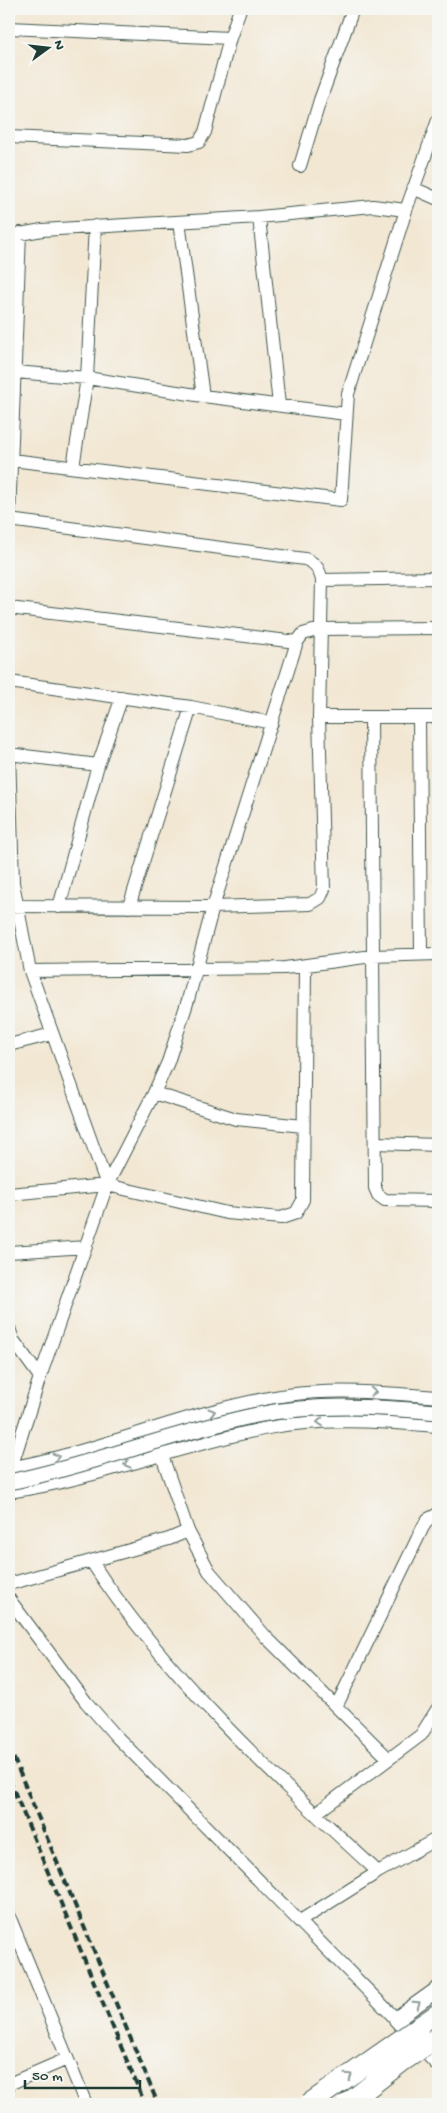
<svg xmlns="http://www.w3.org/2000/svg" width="447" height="2113" font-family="'Gochi Hand',sans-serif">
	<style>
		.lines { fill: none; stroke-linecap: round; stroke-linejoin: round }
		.minor-casing { stroke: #3f564c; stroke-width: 14 }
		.tertiary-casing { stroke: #3f564c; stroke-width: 17 }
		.trunk-casing { stroke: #3f564c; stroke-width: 22 }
		.minor { stroke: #fff; stroke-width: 12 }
		.tertiary { stroke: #fff; stroke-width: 15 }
		.trunk { stroke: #fff; stroke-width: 20 }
		.rail { stroke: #1f3d34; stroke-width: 4; stroke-dasharray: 8 4; stroke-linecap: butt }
		.tertiary-bridge-casing { stroke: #3f564c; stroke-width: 17; stroke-linecap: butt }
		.trunk-bridge-casing { stroke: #3f564c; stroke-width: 22; stroke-linecap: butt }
		.tertiary-bridge { stroke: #fff; stroke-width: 15 }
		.trunk-bridge { stroke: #fff; stroke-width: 20 }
		.oneway { stroke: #8f9e9a }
	</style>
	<rect width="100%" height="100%" fill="#f6f6f2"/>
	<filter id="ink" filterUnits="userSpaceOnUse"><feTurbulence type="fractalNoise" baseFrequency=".02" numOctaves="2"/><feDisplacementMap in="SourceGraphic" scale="10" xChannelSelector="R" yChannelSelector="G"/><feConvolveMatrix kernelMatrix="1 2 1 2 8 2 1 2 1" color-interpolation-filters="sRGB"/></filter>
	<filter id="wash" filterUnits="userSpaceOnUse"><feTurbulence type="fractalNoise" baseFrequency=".0096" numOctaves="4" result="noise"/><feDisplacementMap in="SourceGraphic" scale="20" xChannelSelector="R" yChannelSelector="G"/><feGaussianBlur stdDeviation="1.12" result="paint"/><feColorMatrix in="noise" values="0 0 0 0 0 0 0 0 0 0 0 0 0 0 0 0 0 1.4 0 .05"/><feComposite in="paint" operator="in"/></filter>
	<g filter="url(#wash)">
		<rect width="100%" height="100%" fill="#f2e7d3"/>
	</g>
	<g filter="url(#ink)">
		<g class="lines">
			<g class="minor-casing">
				<path id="minor" d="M9,28L230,38
					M9,137L188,145L199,142L205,132L230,38L240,9
					M300,166L320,100L353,9
					M413,188L438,199
					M259,217L279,405
					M179,222L203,396
					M9,236L42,230L259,217L373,206L406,210
					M15,372L87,378L203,396L346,414
					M12,460L341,500L348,394L406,210L438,120
					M73,467L87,378L95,226
					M9,517L20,233
					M9,520L305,559C316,563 319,569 322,580L319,717L324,889L320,898L310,904L213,907L9,906
					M322,580L438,578
					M9,608L297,642
					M9,682L191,707L272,723
					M319,717H438
					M371,717L375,1188L378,1195L385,1200L438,1201
					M419,717L421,954
					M9,752L13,883L30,971L107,1185
					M9,754L98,765
					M59,907L98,765L122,697
					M129,907L191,707
					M30,971L285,968L372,956L438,954
					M9,1045L52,1034
					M154,1093L236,1119L303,1126
					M375,1143L438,1145
					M9,1194L107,1185L227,1213L281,1218L296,1213L303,1200L305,966
					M9,1252L86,1247
					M9,1328L13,1340L40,1377
					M160,1450L188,1531L209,1571L266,1637L389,1759
					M9,1468C103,1451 192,1409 287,1395C337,1388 388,1393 438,1397
					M16,1491L11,1468L40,1377L107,1185L154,1093L168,1062L188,1000L213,907L297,642L303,634L320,629L438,628
					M9,1492C97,1479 181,1445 268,1428C325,1417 381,1422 438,1426
					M91,1561C168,1679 275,1777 378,1872
					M9,1584L169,1539L188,1531
					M9,1599L86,1702L115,1735L396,2019
					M337,1705L423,1527L428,1519L438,1514
					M315,1814L421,1735L438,1708
					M9,1916L86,2104
					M300,1921L378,1872L438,1838
					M9,2084L67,2059"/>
			</g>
			<g class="tertiary-casing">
				<path id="tertiary" d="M438,1989L396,2019L438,2064"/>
			</g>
			<g class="trunk-casing">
				<path id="trunk" d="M419,2027L438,2014"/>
			</g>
			<use href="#minor" class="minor"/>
			<use href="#tertiary" class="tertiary"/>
			<use href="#trunk" class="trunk"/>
			<path class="rail" d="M9,1747L158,2104
				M9,1779L145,2104"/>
			<g class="tertiary-bridge-casing">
				<path id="tertiary-bridge" d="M9,1482C93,1465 173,1432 257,1415C318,1403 378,1407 438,1412"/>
			</g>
			<g class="trunk-bridge-casing">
				<path id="trunk-bridge" d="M309,2104L419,2027
					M347,2104L400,2063L438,2037"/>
			</g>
			<use href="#tertiary-bridge" class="tertiary-bridge"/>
			<use href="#trunk-bridge" class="trunk-bridge"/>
		</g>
		<defs><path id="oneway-chevron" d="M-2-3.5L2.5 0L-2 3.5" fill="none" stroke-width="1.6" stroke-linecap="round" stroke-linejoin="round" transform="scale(1.25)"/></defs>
		<g class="oneway">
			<use href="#oneway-chevron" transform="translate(373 1392) rotate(2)"/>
			<use href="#oneway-chevron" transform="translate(212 1412) rotate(-16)"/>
			<use href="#oneway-chevron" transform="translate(320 1422) rotate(176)"/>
			<use href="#oneway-chevron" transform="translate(56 1457) rotate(-15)"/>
			<use href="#oneway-chevron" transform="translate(127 1464) rotate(166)"/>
			<use href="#oneway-chevron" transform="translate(417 2004) rotate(-35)"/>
			<use href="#oneway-chevron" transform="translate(349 2076) rotate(-35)"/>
		</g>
	</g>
	<rect width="447" height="2113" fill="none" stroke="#f6f6f2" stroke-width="30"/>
	<g transform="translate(48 48) rotate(75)" stroke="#f6f6f2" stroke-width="4" paint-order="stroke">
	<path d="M0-4L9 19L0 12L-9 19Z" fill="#1f3d34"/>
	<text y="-8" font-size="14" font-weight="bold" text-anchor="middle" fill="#1f3d34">N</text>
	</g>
	<path d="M25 2080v8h115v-8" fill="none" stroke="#1f3d34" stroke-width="2.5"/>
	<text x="32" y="2080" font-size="15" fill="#1f3d34" stroke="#f6f6f2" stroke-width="4" paint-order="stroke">50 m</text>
</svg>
